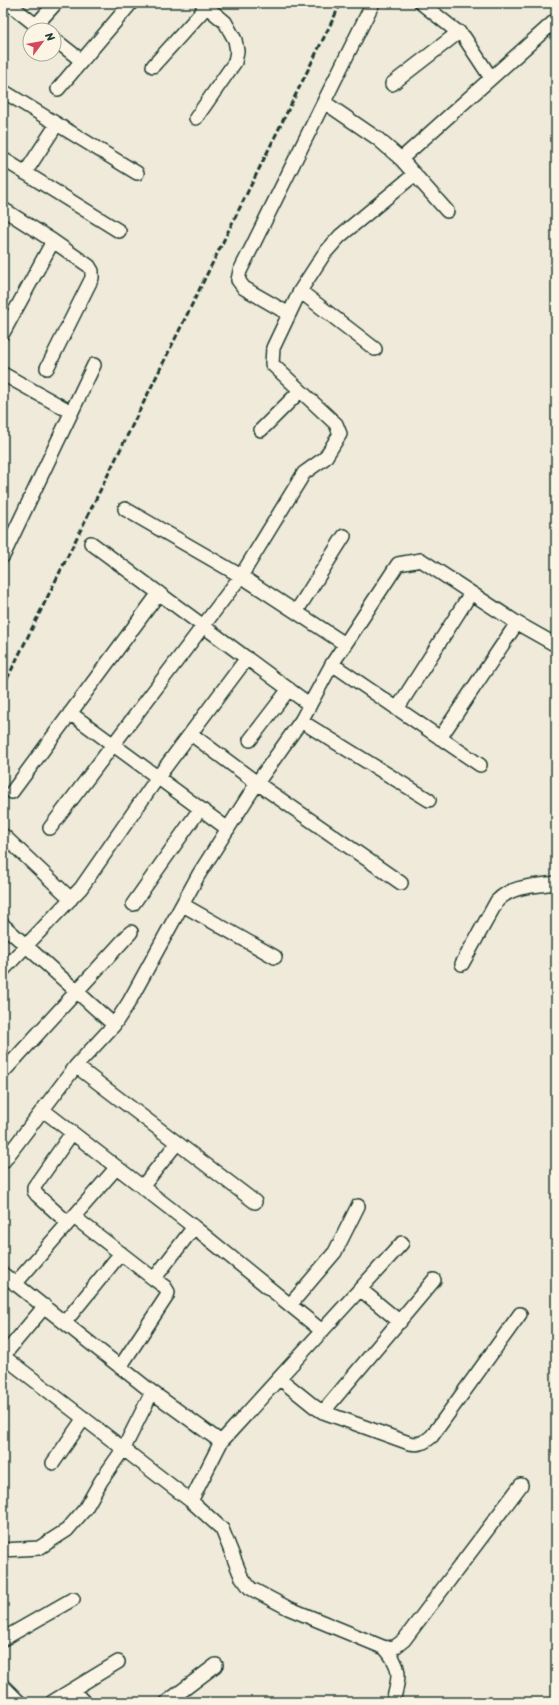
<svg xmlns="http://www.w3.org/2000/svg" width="559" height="1705" font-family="Sriracha,sans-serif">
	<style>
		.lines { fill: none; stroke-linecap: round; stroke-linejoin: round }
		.minor-casing { stroke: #1f3d34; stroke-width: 16 }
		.minor { stroke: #fcf5e5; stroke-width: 13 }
		.rail { stroke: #1f3d34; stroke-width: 3; stroke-dasharray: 6 3; stroke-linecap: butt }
	</style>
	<rect width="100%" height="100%" fill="#efeada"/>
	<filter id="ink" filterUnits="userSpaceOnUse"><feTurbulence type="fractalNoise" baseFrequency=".025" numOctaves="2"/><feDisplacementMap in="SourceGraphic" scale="8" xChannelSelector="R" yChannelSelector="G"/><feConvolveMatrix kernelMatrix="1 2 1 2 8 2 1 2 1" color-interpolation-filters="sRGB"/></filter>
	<g filter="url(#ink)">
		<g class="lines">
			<g class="minor-casing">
				<path id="minor" d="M8,3L42,30
					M421,3L464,37L491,78
					M36,25L56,3
					M54,39L82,61
					M153,66L210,3
					M392,84L459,32
					M58,89L131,3
					M3,91L137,173
					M324,102L378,139L401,159L447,211
					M196,118L235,62L237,51L235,40L225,22L202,3
					M3,159L119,231
					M401,159L556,20
					M25,173L57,124
					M3,209L53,241L89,266L92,271V278L47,368
					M300,291L375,349
					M289,314L244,288L238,280L240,271L373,3
					M3,333L53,241
					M3,374L71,412
					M261,430L300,391
					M91,543L310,705
					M3,556L94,365
					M296,612L344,536
					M345,644L241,576L304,473L325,458L340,434L336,424L272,364L273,348L300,291L324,254L340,236L415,174
					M332,664L480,765
					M397,709L471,593
					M70,713L228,829
					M301,721L429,800
					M191,734L257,783L401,883
					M440,738L517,623
					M250,740L289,689
					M12,792L159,593
					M50,828L241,576L125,509
					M3,835L71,899
					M133,904L200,809
					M183,905L275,957
					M3,925L114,1025
					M462,964L497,901C512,885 536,886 556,883
					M3,970L81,888L158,777L247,658
					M76,1066L255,1202
					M3,1072L131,932
					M43,1110L194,1227L322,1331
					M3,1162L76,1066L114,1025L129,1002L199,874L257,783L301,721L332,664L398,564L421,560L517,623L556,645
					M142,1187L177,1143
					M74,1217L154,1279L165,1287L168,1292L167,1296L120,1367
					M68,1223L37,1195L34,1191V1187L72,1133
					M3,1274L152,1392L124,1448L101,1481L85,1509L67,1530L39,1548L3,1550
					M154,1279L194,1227
					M15,1284L117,1167
					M360,1289L400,1322
					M290,1305L335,1252L358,1206
					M65,1322L121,1253
					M3,1356L191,1501L222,1529L241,1576L250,1588L288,1608L385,1648L395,1647L404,1640L521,1485
					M3,1356L45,1306
					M279,1378L315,1407L323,1412L409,1443C419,1445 424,1443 432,1436L520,1314
					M152,1392L221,1442
					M323,1412L434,1280
					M53,1463L84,1418
					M191,1501L221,1442L402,1243
					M3,1639L73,1599
					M385,1648C403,1669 399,1677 393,1702
					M3,1686L19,1702
					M72,1690L84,1702
					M52,1702L118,1662
					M167,1702L216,1665"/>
			</g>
			<use href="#minor" class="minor"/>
			<path class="rail" d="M3,687L341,3"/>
		</g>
	</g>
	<rect width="559" height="1705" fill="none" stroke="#fcf5e5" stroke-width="16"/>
	<rect x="8" y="8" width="543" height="1689" fill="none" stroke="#1f3d34" stroke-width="1.5" filter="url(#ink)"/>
	<g transform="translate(42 42) rotate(58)"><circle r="19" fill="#fcf5e5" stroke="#a4ab9e"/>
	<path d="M0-3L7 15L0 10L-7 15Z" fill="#d1495b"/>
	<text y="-6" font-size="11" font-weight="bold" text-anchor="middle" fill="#1f3d34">N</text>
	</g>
</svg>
